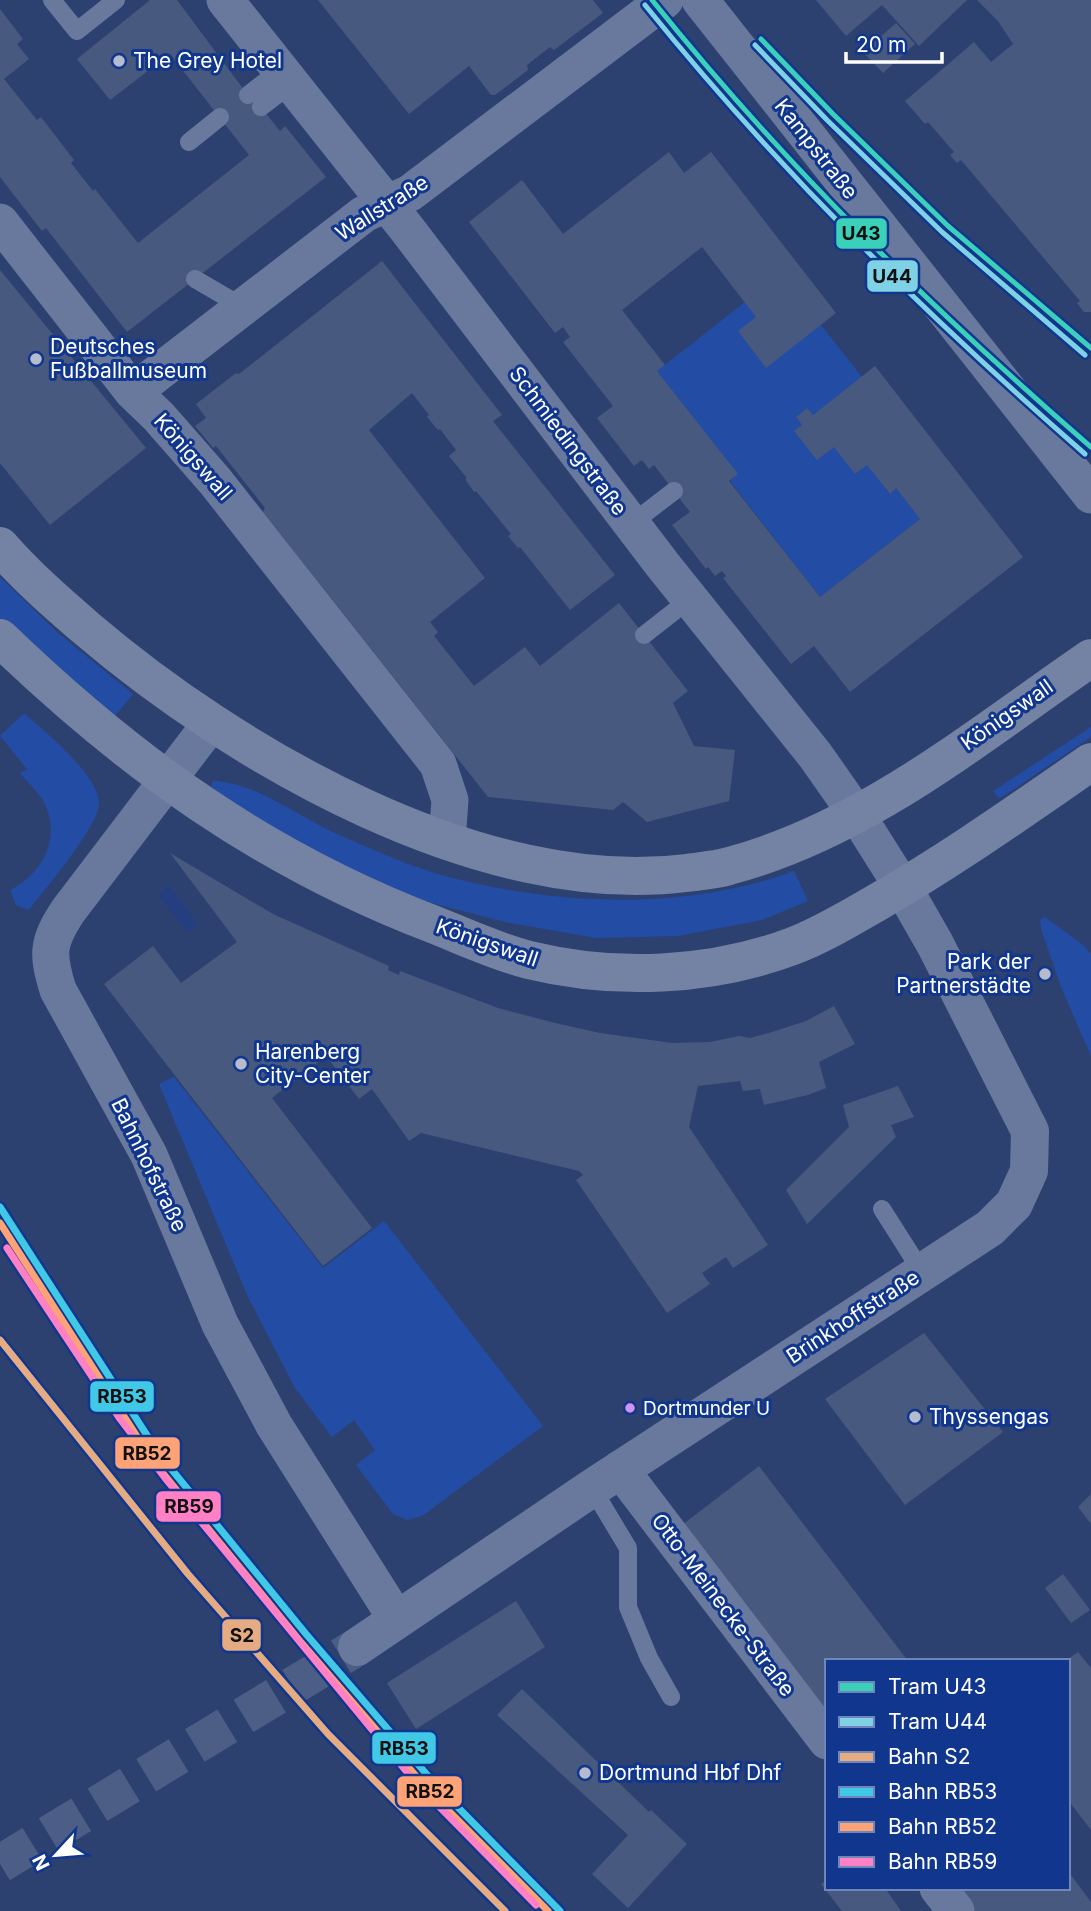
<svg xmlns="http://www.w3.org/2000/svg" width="1091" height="1911" font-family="Inter,sans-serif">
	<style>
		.green { fill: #234ca4 }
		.water { fill: #243e7f }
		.building { fill: #48597f }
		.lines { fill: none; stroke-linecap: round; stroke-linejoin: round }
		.tertiary-tunnel { stroke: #4c5e86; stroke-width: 38; stroke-dasharray: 38 19; stroke-linecap: butt }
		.service { stroke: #69799d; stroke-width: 18 }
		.minor { stroke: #69799d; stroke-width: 37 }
		.tertiary { stroke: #69799d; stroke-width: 38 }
		.primary { stroke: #7482a3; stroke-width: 38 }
		.rail-1-casing { stroke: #11368d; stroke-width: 12 }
		.rail-2-casing { stroke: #11368d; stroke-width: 12 }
		.rail-3-casing { stroke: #11368d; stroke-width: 12 }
		.rail-4-casing { stroke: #11368d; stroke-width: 12 }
		.rail-1 { stroke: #e5ac83; stroke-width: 7 }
		.rail-2 { stroke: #40c8e6; stroke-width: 7 }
		.rail-3 { stroke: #fea277; stroke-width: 7 }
		.rail-4 { stroke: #ff80c5; stroke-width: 7 }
		.tram-1-casing { stroke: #11368d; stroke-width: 10 }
		.tram-2-casing { stroke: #11368d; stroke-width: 10 }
		.tram-1 { stroke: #3ad0ba; stroke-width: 5 }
		.tram-2 { stroke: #7fd2e6; stroke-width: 5 }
		.poi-dot { fill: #b6bccd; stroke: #11368d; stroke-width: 2.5 }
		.bus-dot { fill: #d193ec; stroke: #11368d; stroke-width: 2.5 }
		.labels { text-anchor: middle; stroke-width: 6; stroke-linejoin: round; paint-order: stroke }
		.bus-label { font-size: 19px; fill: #fff; stroke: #11368d; text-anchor: start }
		.poi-label { font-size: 21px; fill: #fff; stroke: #11368d; text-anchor: start }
		.street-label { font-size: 21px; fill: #fff; stroke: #11368d }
		.line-badge { stroke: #11368d; stroke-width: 2.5 }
		.pale-badge-label { font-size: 19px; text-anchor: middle; font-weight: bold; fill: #111 }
	</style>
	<rect width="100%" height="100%" fill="#2d4171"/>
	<path class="green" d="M745,302L821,325L862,377L813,415L807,408L796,417C813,439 842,448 865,463C874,470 882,484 889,494L896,488L920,519L820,597L730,481L737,474L657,371Z
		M0,577L58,633L133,694L111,721L33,652L0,619Z
		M24,713C45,732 98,774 99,803C99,826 45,889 29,910L16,905L10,890C44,873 63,834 42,799C36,790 27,782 20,773L27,769L0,736Z
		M1091,727V737L999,799L993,791Z
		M213,781C256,782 300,818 339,835C371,849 405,864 438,874C553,906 681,912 794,871L808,901L762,920L678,936L596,938L505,922L424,901L342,870L257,823L211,787Z
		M1045,917L1083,945L1091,954V1056L1061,987L1041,929L1040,920Z
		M174,1077L323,1268L384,1221L543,1426L422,1516L407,1520L393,1514L356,1465L375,1450L354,1420L332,1437L295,1388L247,1295L159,1084Z"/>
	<path class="water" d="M168,884L198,924L187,932L159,896Z"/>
	<path class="building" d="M150,0H177L253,102L255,100L280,131L285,126L326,177L127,332L46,228L42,231L0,177V9L23,39L17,44L29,59L4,79L37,120L41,117L74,160L71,163L93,191L95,189L138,243L249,155L170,54L110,100L77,59Z
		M318,0H593L603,13L554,50L550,47L527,65L528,70L495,95H491L469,66L409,114Z
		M816,0H967L919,46L882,5L846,36Z
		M977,0H1091V312H1084L1077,303L1080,301L961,160L957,163L950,155L954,152L928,122L925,124L905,101L974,42L991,62L1013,44L998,21Z
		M896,23L915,44L883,73L863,52Z
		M669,152L684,173L711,152L836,313L766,368L738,331L756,317L702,247L622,310L665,365L657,371L738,474L729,481L820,597L920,519L896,488L890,494L867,465L855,474L834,447L817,460L794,431L802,425L796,417L807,408L813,415L875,366L1023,557L850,692L814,646L791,664L723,578L726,576L722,571L715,576L708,567L706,569L672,525L690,512L654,465L649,469L642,460L634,466L597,418L613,406L563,342L570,337L563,327L555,333L469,222L522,180L563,234Z
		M382,261L502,415L493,421L615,575L570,610L520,547L518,548L508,536L511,534L476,491L474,492L465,479L467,478L449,456L456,450L440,429L438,430L427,417L429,415L412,393L369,430L485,578L430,622L438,632L434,636L474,686L525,647L540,666L619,603L688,691L673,703L694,746L735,750L729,801L647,822L623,802L613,810L488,797L275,527L263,512L265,508L216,446L213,448L195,426L206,418L196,404L236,373L239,374Z
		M0,270L146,448L50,525L0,463Z
		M170,853L273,914L389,966L388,970L399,975L400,971L498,1008L555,1023L600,1033L672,1043L710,1042L739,1036L750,1038L772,1032L806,1021L834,1006L855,1044L819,1062L826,1088L808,1095L764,1105L760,1089L743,1091L740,1081L698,1086L689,1127L768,1245L733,1268L726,1257L702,1273L710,1284L667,1313L576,1180L583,1175L579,1171L421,1133L409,1141L372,1089L359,1099L326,1056L272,1098L372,1228L323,1266L104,984L153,946L181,983L237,942Z
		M898,1086L914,1117L891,1125L896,1137L807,1224L786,1190L849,1127L843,1105Z
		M924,1333L1003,1432L905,1505L825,1399Z
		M759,1466L908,1661H827V1716L682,1525Z
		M1091,1494V1524L1078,1507Z
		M1063,1574L1090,1610L1071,1623L1045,1588Z
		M516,1601L545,1647L416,1729L387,1683Z
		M1078,1652L1091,1668V1830L1068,1800V1659Z
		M522,1689L649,1812L651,1810L687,1844L628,1908L592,1874L628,1835L497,1715Z
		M1068,1871L1091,1902V1911H975L958,1888H1068Z
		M827,1880V1888H885L901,1911H842L821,1884Z"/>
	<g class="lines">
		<path class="tertiary-tunnel" d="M0,1864L357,1647"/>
		<path class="service" d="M52,0L77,31L116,0
			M248,95L280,70
			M261,107L291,84
			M189,142L220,117
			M195,279L243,307
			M631,524L674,491
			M644,635L690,599
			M882,1209L922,1272
			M592,1488L628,1548V1607L649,1658L671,1697"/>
		<path class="minor" d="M225,0L407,229L662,564L815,755L857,815L903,888
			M700,0L1091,495
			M0,222L133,392L159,417L215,481L438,764L450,800L447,841
			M133,392L364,214L410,193L665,0
			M211,723L68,911C47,943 47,954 58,990L149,1155L220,1324L274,1425L397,1620
			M620,1469L827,1741
			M938,1888L956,1911"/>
		<path class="tertiary" d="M357,1647L592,1488L990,1228L1014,1204L1029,1171L1030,1131L935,944L903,888"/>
		<path class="primary" d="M0,546C26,576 56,602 86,628C236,756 482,899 686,873C700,871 716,870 729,866C865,830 977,736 1091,658
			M0,638C131,764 264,860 435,925C465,937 497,952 529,960C615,981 710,977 793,946C822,935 850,918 876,903C951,860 1020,811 1091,762"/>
		<g class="rail-1-casing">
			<path id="rail-1" d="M0,1340L188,1574L328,1734L505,1911"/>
		</g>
		<g class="rail-2-casing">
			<path id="rail-2" d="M0,1207L159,1454L306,1634L435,1784L560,1911"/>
		</g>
		<g class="rail-3-casing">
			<path id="rail-3" d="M0,1223L152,1460L299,1640L428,1790L548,1911"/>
		</g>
		<g class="rail-4-casing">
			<path id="rail-4" d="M7,1248L120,1419L165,1478L416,1783L536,1905"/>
		</g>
		<use href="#rail-1" class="rail-1"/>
		<use href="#rail-2" class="rail-2"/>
		<use href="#rail-3" class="rail-3"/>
		<use href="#rail-4" class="rail-4"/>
		<g class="tram-1-casing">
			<path id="tram-1" d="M652,0C786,167 930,307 1091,447
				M761,39L833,114L948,226L1091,348"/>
		</g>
		<g class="tram-2-casing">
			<path id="tram-2" d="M645,5C780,172 924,313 1085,454
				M755,45L827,120L942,232L1085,355"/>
		</g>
		<use href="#tram-1" class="tram-1"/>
		<use href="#tram-2" class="tram-2"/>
	</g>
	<g class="poi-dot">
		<circle cx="119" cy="61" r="7"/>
		<circle cx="36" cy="359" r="7"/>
		<circle cx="1045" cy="974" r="7"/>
		<circle cx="241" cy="1064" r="7"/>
		<circle cx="915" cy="1417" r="7"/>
		<circle cx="585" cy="1773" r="7"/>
	</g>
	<circle class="bus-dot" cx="630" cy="1408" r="6"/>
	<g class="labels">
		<g class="bus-label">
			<text x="643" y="1415">Dortmunder U</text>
		</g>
		<g class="poi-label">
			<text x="133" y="68">The Grey Hotel</text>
			<text x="50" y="354">Deutsches<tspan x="50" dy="24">Fußballmuseum</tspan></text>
			<text x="1031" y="969" text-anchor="end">Park der<tspan x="1031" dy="24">Partnerstädte</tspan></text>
			<text x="255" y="1059">Harenberg<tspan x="255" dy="24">City-Center</tspan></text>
			<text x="929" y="1424">Thyssengas</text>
			<text x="599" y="1780">Dortmund Hbf Dhf</text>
		</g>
		<g class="street-label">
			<text transform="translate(816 149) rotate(52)" y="7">Kampstraße</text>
			<text transform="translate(382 208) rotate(-32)" y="7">Wallstraße</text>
			<text transform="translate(568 441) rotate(53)" y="7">Schmiedingstraße</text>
			<text transform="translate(193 457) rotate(49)" y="7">Königswall</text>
			<text transform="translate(1007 715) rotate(-35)" y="7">Königswall</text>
			<text transform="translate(487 943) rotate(19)" y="7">Königswall</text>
			<text transform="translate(149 1165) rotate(64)" y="7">Bahnhofstraße</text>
			<text transform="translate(853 1317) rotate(-33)" y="7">Brinkhoffstraße</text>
			<text transform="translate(723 1605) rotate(53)" y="7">Otto-Meinecke-Straße</text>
		</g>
	</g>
	<g class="line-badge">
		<rect x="835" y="217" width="53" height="33" rx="7" fill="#3ad0ba"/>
		<rect x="866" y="259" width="53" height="34" rx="7" fill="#7fd2e6"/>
		<rect x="89" y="1380" width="66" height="33" rx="7" fill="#40c8e6"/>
		<rect x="114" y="1436" width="67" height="34" rx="7" fill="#fea277"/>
		<rect x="155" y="1490" width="67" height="33" rx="7" fill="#ff80c5"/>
		<rect x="221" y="1618" width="41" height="34" rx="7" fill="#e5ac83"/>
		<rect x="371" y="1731" width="66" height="34" rx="7" fill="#40c8e6"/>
		<rect x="396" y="1775" width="67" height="33" rx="7" fill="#fea277"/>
	</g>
	<g class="pale-badge-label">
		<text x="861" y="240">U43</text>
		<text x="892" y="283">U44</text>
		<text x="122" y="1403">RB53</text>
		<text x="147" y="1460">RB52</text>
		<text x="189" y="1513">RB59</text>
		<text x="242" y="1642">S2</text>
		<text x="404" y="1755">RB53</text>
		<text x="430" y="1798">RB52</text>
	</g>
	<rect x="825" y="1659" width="245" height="231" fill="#11368d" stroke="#7086bb" stroke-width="2"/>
	<rect x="839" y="1682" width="35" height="10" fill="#3ad0ba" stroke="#7086bb" stroke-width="2"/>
	<text x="888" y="1694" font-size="21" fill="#ffffff">Tram U43</text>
	<rect x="839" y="1717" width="35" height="10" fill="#7fd2e6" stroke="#7086bb" stroke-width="2"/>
	<text x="888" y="1729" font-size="21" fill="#ffffff">Tram U44</text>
	<rect x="839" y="1752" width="35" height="10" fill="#e5ac83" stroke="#7086bb" stroke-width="2"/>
	<text x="888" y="1764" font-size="21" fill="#ffffff">Bahn S2</text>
	<rect x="839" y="1787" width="35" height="10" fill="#40c8e6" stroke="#7086bb" stroke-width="2"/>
	<text x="888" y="1799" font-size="21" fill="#ffffff">Bahn RB53</text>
	<rect x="839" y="1822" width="35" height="10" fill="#fea277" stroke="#7086bb" stroke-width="2"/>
	<text x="888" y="1834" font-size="21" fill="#ffffff">Bahn RB52</text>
	<rect x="839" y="1857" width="35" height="10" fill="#ff80c5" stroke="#7086bb" stroke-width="2"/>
	<text x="888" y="1869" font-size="21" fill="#ffffff">Bahn RB59</text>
	<g transform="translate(56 1855) rotate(244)" stroke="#11368d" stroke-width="5" paint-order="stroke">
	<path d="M0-5L12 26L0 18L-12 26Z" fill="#ffffff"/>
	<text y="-10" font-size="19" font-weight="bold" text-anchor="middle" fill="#ffffff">N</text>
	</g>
	<path d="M846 52v10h96v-10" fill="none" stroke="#ffffff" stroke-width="3.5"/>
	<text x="856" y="52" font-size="21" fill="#ffffff" stroke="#11368d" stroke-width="5" paint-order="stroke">20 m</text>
</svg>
